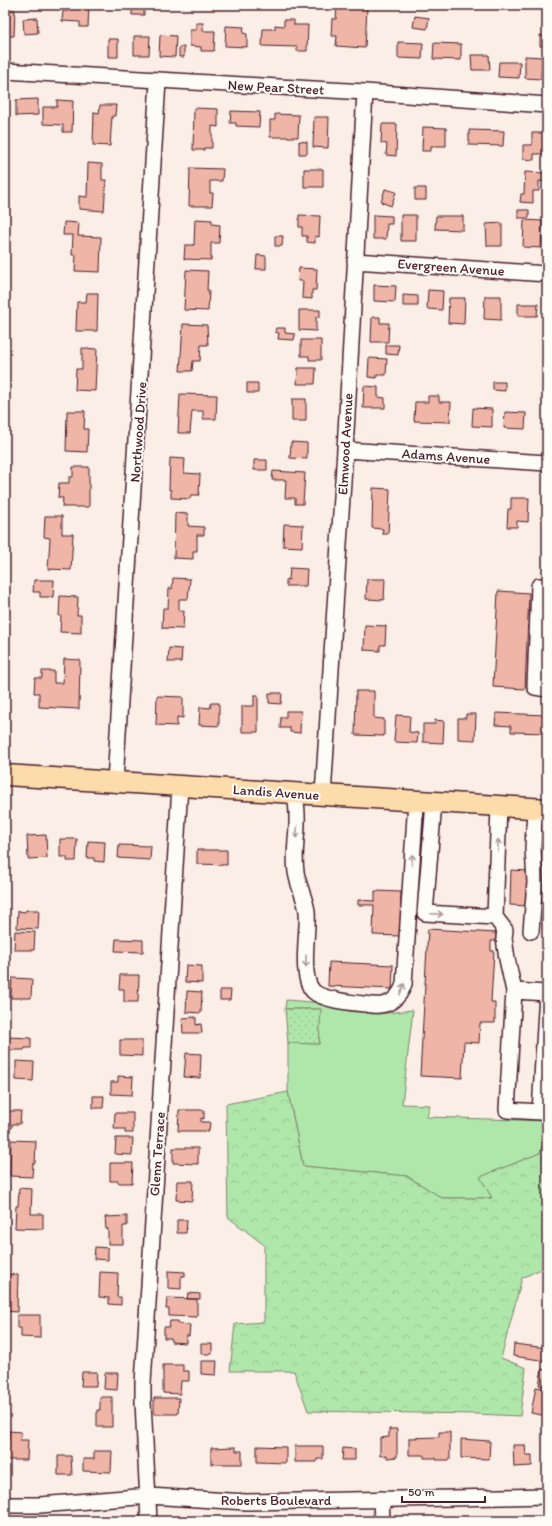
<svg xmlns="http://www.w3.org/2000/svg" width="552" height="1526" font-family="Itim,sans-serif">
	<style>
		.green { fill: #afe7aa; stroke: #7c836a }
		.forest { fill: url(#forest-crowns); stroke: #7c836a }
		.park { fill: url(#park-dots); stroke: #7c836a }
		.building { fill: #efb5a7; stroke: #4a1f2b }
		.lines { fill: none; stroke-linecap: round; stroke-linejoin: round }
		.minor-casing { stroke: #4a1f2b; stroke-width: 18 }
		.major-casing { stroke: #4a1f2b; stroke-width: 23 }
		.minor { stroke: #fdfcf7; stroke-width: 15 }
		.major { stroke: #fddcac; stroke-width: 20 }
		.oneway { stroke: #ac999b }
		.labels { text-anchor: middle; stroke-width: 4; stroke-linejoin: round; paint-order: stroke }
		.street-label { font-size: 14px; fill: #4a1f2b; stroke: #fdfcf7 }
	</style>
	<defs>
		<pattern id="forest-crowns" width="20" height="18" patternUnits="userSpaceOnUse"><rect width="20" height="18" fill="#afe7aa"/><path d="M2 6a3 3 0 1 1 6 0M12 15a3 3 0 1 1 6 0" fill="none" stroke="#98c692"/></pattern>
		<pattern id="park-dots" width="8" height="8" patternUnits="userSpaceOnUse"><rect width="8" height="8" fill="#afe7aa"/><path d="M2 2h.1M6 6h.1" fill="none" stroke="#98c692" stroke-width="1.8" stroke-linecap="round"/></pattern>
	</defs>
	<rect width="100%" height="100%" fill="#faeee7"/>
	<filter id="ink" filterUnits="userSpaceOnUse"><feTurbulence type="fractalNoise" baseFrequency=".025" numOctaves="2"/><feDisplacementMap in="SourceGraphic" scale="8" xChannelSelector="R" yChannelSelector="G"/><feConvolveMatrix kernelMatrix="1 2 1 2 8 2 1 2 1" color-interpolation-filters="sRGB"/></filter>
	<g filter="url(#ink)">
		<path class="green" d="M286,1000L323,1003L378,1014L413,1010L402,1104L430,1105L427,1117L547,1121V1131L540,1153L481,1177L492,1198H442L407,1176L303,1166L288,1092V1043L319,1044L320,1009H285Z"/>
		<path class="forest" d="M288,1092L303,1166L407,1176L442,1198H492L480,1177L540,1153L547,1131V1266L522,1278L501,1358L526,1368L520,1416L477,1414L308,1411L294,1371H230L235,1324L264,1322V1245L228,1217L226,1104Z"/>
		<path class="park" d="M285,1009H321L319,1044L288,1043Z"/>
		<path class="building" d="M69,5H89L88,27H80V22L62,21L63,11H69Z
			M132,5H144V15H132Z
			M337,6L367,7L365,48L336,46L337,36H331L332,19H336Z
			M5,10H15L14,36H5Z
			M415,16L429,18L427,29L413,27Z
			M37,18L38,33L24,34L23,19Z
			M284,20H294V25H308L307,51H297V47L262,46L263,29H275V25L284,26Z
			M196,23H203V31H215L214,51H201V47L190,46V30H196Z
			M226,26L244,27L243,33L247,34V47L225,46Z
			M160,35L176,36L175,57L159,56Z
			M540,35L547,36V47L540,46Z
			M134,36H150L149,55H134Z
			M108,39H118V57H108Z
			M398,42L423,43L422,59L398,58Z
			M434,43L461,44V60L433,59Z
			M179,47H184V57H179Z
			M471,55H489L490,70H472Z
			M525,56L542,57L541,79L525,78Z
			M499,62H520L519,78L498,77Z
			M38,99V115L16,116V100Z
			M57,100L73,101L72,132H63V125L43,124V107H57Z
			M100,105H116L115,116H112L110,146L93,145L94,112L99,113Z
			M194,108L218,109V127L212,126V148H204V150H193Z
			M231,111L260,112L259,127L236,126V123H230Z
			M275,114L299,115L298,137H270V120H275Z
			M314,117H329L328,148L313,147Z
			M382,124H397L396,156L386,155L387,144L381,143Z
			M423,127L446,128V146H431V151H422Z
			M469,130L504,131L503,146L469,145Z
			M532,133H547V154H534V160L523,159V145H532Z
			M299,141L307,142V154H299Z
			M88,163L102,164V180H106L104,211L79,209V196L87,197Z
			M190,168L223,169L222,181H210V193H213L212,206H189Z
			M304,169H323V187H304Z
			M525,172L546,173L545,182L539,181V191H533V203L520,202L521,194H524Z
			M415,188H426V200H415Z
			M385,189L396,192L391,206L381,202Z
			M518,210H529V218H518Z
			M299,215L320,216L319,237L315,236V243L307,242V236H302V227H299Z
			M373,215L392,216V224H387L386,239H373Z
			M401,215H416V241H401Z
			M436,216H463V230L435,229Z
			M195,219L212,220V224L220,225L219,243H211V260L184,259L185,245H194Z
			M524,220L542,221L541,248L523,247Z
			M64,222L79,223L78,236L101,237L100,272L75,271L76,255H72L73,235H63Z
			M502,223V246H487L486,224Z
			M275,236H283L282,246H275Z
			M257,255L266,256V269H256Z
			M299,268L317,269L316,290H312V299L302,298L303,281H298Z
			M186,270L208,271L207,290H209L208,311L184,310Z
			M374,285L396,286L395,302L374,301Z
			M428,290L443,291L442,310L427,309Z
			M87,293H98L97,331H76L77,302H86Z
			M403,295L418,296V306H403Z
			M485,296H501V320L484,319Z
			M449,298H465L464,324L448,323Z
			M518,304H538L537,316H518Z
			M299,310H320V317H316V331L299,330Z
			M372,317H380V323H389L388,342H371Z
			M183,324L207,325L208,345H201L200,361H193L192,371H180Z
			M276,328H285V333L295,334L294,340L278,339L279,333L275,332Z
			M301,340H321V360H309V356H301Z
			M386,345H399L398,355L386,354Z
			M82,348L97,349L95,391L75,390L76,369H82Z
			M369,358L387,359L386,375H377V378L368,377Z
			M298,368H316L315,384H297Z
			M493,382H505V391L493,390Z
			M247,383H258V393H247Z
			M364,386L378,387V397L385,398V408H363Z
			M180,394L217,395L216,419H203V411H192L190,433H178Z
			M428,396H439V402H451L450,422L414,421L415,402H428Z
			M292,399H306V421H292Z
			M473,408L492,409V427L472,426Z
			M67,411H85L84,429H88L87,452L66,451Z
			M505,412L526,413L525,429L504,428Z
			M291,442L307,443V459L290,458Z
			M170,458L185,459L184,473L200,474L199,495H191L190,499L171,498V490H169Z
			M254,460H267V470H254Z
			M73,467H89V507H62L63,498H58L59,483H69V477H73Z
			M273,471L305,473L303,504H295V498H285L286,480H272Z
			M373,488L390,489L388,534H382L383,529L372,528Z
			M511,498H529L528,522L517,521V527H507L508,509H511Z
			M175,513L188,514V526L204,527V535H197V551H193V559L174,558Z
			M45,516H62V534H73L71,570L48,569L50,538L44,537Z
			M284,524L303,525L302,547L283,546Z
			M290,568L307,569L306,586H286V579L289,580Z
			M173,578L190,579L188,599H179V611H184L183,629L162,628L163,608H168L169,588L172,589Z
			M367,579H385L384,600L366,599Z
			M34,580H54L53,597H40V592H33Z
			M498,591L529,593L525,689L493,687Z
			M60,596L78,597L77,615H81V633L60,632L61,616H59Z
			M365,625L386,626L385,645H380V651L364,650Z
			M169,648L182,649L181,662H168Z
			M64,659L80,660L79,709L39,707V693H34L35,678H42V671H54V683H63Z
			M356,691H374V718L384,719V736L355,735Z
			M269,693H282L281,704L269,703Z
			M254,695H258V732H242V706H254Z
			M157,696L183,697V718L177,717V726L156,725Z
			M211,703H219V726L199,725L200,707L210,708Z
			M286,711H301L300,733L290,732V728H280L281,717H286Z
			M496,713L547,715L546,733L511,732V726L495,725Z
			M466,714H476L475,740L458,739V718H466Z
			M396,715L410,716L409,732L418,733L417,743L394,742Z
			M435,720L444,721L443,743L423,742V724H435Z
			M46,835L47,858L28,859L27,836Z
			M60,839H77L76,861H67V857H60Z
			M88,841L105,842L104,862L94,861V858H87Z
			M119,845L151,846L150,860L118,858Z
			M197,850H227V865L197,864Z
			M545,860H547V928L543,927Z
			M511,870L529,871L528,906L510,905Z
			M375,891L401,892L400,936L373,935L374,905H358V900L375,901Z
			M26,910H39L38,929L17,928L18,911L25,912Z
			M428,929L496,933V941H491V951H494L491,1002H495V1023H480L479,1043L464,1042L462,1078L420,1076Z
			M15,931L35,932L34,950H14Z
			M116,939L143,940V952L115,951Z
			M329,962L393,965L392,989L328,986Z
			M186,965L202,966V983L185,982Z
			M120,975H139L138,1002H124V989H119Z
			M12,978L32,979L31,998H11Z
			M220,990H231L230,1000H220Z
			M187,991L202,992L201,1013L186,1012Z
			M196,1017V1025L201,1024L202,1033H183L182,1018Z
			M6,1037L31,1038V1048H25L24,1050H5Z
			M120,1040H142V1056L120,1055Z
			M186,1053L201,1054L200,1078L184,1077Z
			M16,1061L34,1062L33,1081L16,1080Z
			M118,1076L133,1077L132,1095L111,1094V1082H118Z
			M93,1096H104L103,1108H93Z
			M179,1110H204V1119L201,1118V1122H210L209,1131H178Z
			M5,1111H21L20,1124H12V1128H5Z
			M115,1113H133V1133H125V1129H114Z
			M116,1138H133L132,1155L115,1154Z
			M11,1140L36,1141L35,1163H33L32,1177L10,1176Z
			M173,1148H198V1164L173,1163Z
			M110,1163H133L132,1183H118V1181H110Z
			M177,1181H193L192,1201L176,1200Z
			M19,1188L32,1189L31,1214H43V1229L15,1228L16,1206H18Z
			M127,1216V1226H123V1244H108V1229H106L105,1217Z
			M177,1220H187L186,1233H177Z
			M95,1247L108,1248V1260L94,1259Z
			M168,1271L185,1272V1276H181V1289L168,1288Z
			M100,1272L118,1273L117,1297H121V1305L109,1304V1298L99,1297Z
			M5,1274L18,1275L17,1312L5,1311Z
			M188,1293L200,1294V1299H187Z
			M167,1298L197,1299V1317L169,1316V1309H166Z
			M17,1315H40V1338L21,1337V1328H17Z
			M170,1321H178V1324L190,1325L189,1336H186V1343L171,1342V1338H164V1327H169Z
			M201,1344H212V1354H201Z
			M514,1344L547,1348V1361L513,1356Z
			M201,1361H217L216,1375L201,1374Z
			M163,1365H183V1371H189V1381H181L180,1394L163,1393Z
			M542,1369L547,1370V1387L539,1385Z
			M82,1372H97L96,1386H81Z
			M105,1373H118L117,1390L104,1389Z
			M536,1387L547,1389V1416L531,1413Z
			M100,1397H112V1427H97V1410H100Z
			M154,1398H179L178,1414H154Z
			M389,1429H397V1457L387,1458V1455L380,1456V1438L389,1437Z
			M9,1431L21,1432L20,1440H28L27,1460H5V1441H8Z
			M439,1432H450V1460H436V1458H424V1455H409V1438L439,1437Z
			M461,1439L490,1441L489,1459L461,1458Z
			M513,1445H525L526,1455H532V1466L514,1467Z
			M257,1446L286,1447V1463L257,1462Z
			M295,1446H323V1459H317V1462H295Z
			M236,1447V1451H242V1464H211V1448Z
			M343,1448L355,1449V1460H342Z
			M94,1451H112L111,1472L83,1471V1459H94Z
			M58,1456H71L72,1475H58Z"/>
		<g class="lines">
			<g class="minor-casing">
				<path id="minor" d="M5,71L365,92L547,105
					M355,261L547,274
					M345,450L547,463
					M547,586H539L535,687L547,689
					M115,782L158,81
					M295,794C296,801 297,808 297,815C298,834 293,853 296,872C298,885 305,898 307,911C309,930 299,976 313,991C323,1001 358,1003 372,1005C388,1007 399,999 404,984L416,801
					M323,795L345,450L365,92
					M434,802L425,913L495,917L499,806
					M495,917L505,930L504,938L507,959L514,991L507,1110L540,1112L547,993L514,991
					M531,931L535,882L533,848L535,809
					M381,1499L382,1521
					M5,1505H40L149,1496L246,1502L547,1496
					M149,1521L143,1402V1383L180,786"/>
			</g>
			<g class="major-casing">
				<path id="major" d="M5,775L547,809"/>
			</g>
			<use href="#minor" class="minor"/>
			<use href="#major" class="major"/>
		</g>
		<defs><path id="oneway-shaft" d="M-6 0H5M1.5-3L5.5 0L1.5 3" fill="none" stroke-width="1.6" stroke-linecap="round" stroke-linejoin="round"/></defs>
		<g class="oneway">
			<use href="#oneway-shaft" transform="translate(297 832) rotate(93)"/>
			<use href="#oneway-shaft" transform="translate(498 845) rotate(-88)"/>
			<use href="#oneway-shaft" transform="translate(412 860) rotate(-86)"/>
			<use href="#oneway-shaft" transform="translate(437 914) rotate(3)"/>
			<use href="#oneway-shaft" transform="translate(306 961) rotate(90)"/>
			<use href="#oneway-shaft" transform="translate(402 989) rotate(-69)"/>
		</g>
	</g>
	<g class="labels">
		<g class="street-label">
			<text transform="translate(276 87) rotate(3)" y="5">New Pear Street</text>
			<text transform="translate(451 267) rotate(4)" y="5">Evergreen Avenue</text>
			<text transform="translate(138 432) rotate(-86)" y="5">Northwood Drive</text>
			<text transform="translate(345 444) rotate(-87)" y="5">Elmwood Avenue</text>
			<text transform="translate(446 456) rotate(4)" y="5">Adams Avenue</text>
			<text transform="translate(276 792) rotate(4)" y="5">Landis Avenue</text>
			<text transform="translate(157 1154) rotate(-86)" y="5">Glenn Terrace</text>
			<text x="276" y="1505">Roberts Boulevard</text>
		</g>
	</g>
	<rect width="552" height="1526" fill="none" stroke="#fdfcf7" stroke-width="20"/>
	<rect x="10" y="10" width="532" height="1506" fill="none" stroke="#4a1f2b" stroke-width="1.5" filter="url(#ink)"/>
	<path d="M402 1496v6h83v-6" fill="none" stroke="#4a1f2b" stroke-width="2"/>
	<text x="408" y="1496" font-size="12" fill="#4a1f2b" stroke="#fdfcf7" stroke-width="3" paint-order="stroke">50 m</text>
</svg>
